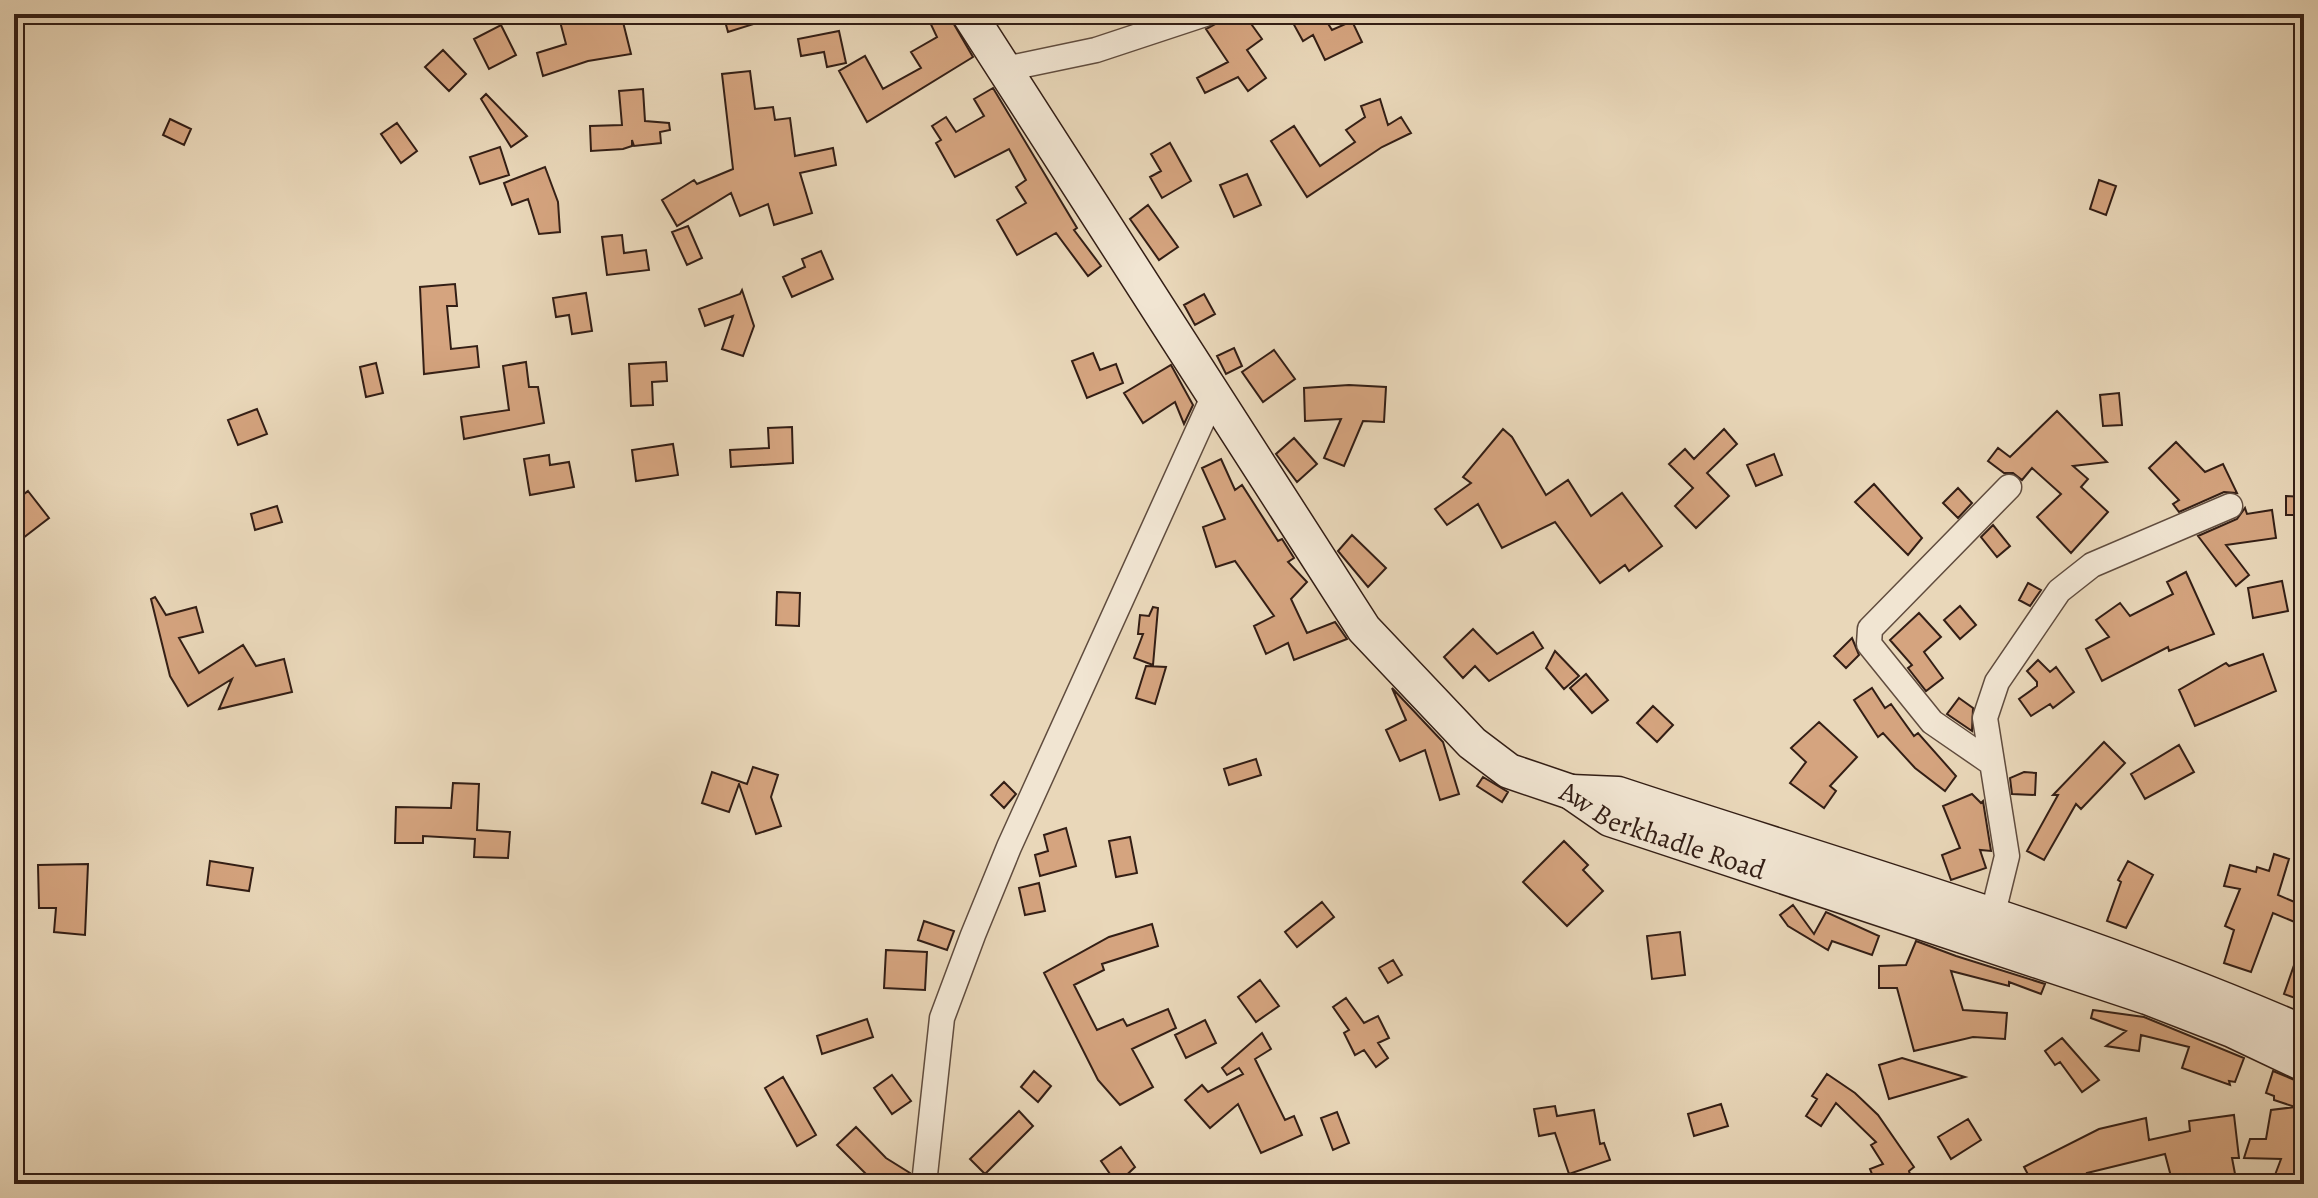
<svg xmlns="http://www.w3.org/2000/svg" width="2318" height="1198" font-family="Alegreya,serif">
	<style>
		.building { fill: #d5a47f; stroke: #331e15; stroke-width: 2 }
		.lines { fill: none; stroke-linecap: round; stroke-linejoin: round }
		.minor-casing { stroke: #604c3e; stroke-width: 27 }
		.secondary-casing { stroke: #331e15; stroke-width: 37 }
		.minor { stroke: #f1e5d2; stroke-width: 24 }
		.secondary { stroke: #f1e5d2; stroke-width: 34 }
		.labels { text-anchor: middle; stroke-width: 6; stroke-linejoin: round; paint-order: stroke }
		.street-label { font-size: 28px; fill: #331e15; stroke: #f1e5d2 }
	</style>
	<rect width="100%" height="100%" fill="#e9d7b9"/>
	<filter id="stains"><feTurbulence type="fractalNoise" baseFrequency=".0025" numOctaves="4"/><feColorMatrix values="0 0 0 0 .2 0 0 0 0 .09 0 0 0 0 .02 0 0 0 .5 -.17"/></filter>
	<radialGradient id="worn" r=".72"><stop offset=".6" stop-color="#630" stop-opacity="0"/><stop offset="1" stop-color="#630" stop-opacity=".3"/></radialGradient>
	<path class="building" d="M558,14H621L631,54L588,61L543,76L537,53L566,44Z
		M723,14H772L773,18L728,32Z
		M926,14H948L973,57L867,122L839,71L865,56L883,89L921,68L911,52L937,37Z
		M1220,14H1244L1262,39L1247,50L1266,78L1248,91L1238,77L1205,93L1197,78L1228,62L1206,29L1217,23Z
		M1309,14H1322L1332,30L1352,21L1362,42L1325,60L1313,35L1303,41L1293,23Z
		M501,25L516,55L489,69L474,39Z
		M839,31L846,63L827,67L824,52L801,56L798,39Z
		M443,50L466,74L449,91L425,67Z
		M750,71L755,109L773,107L775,120L790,118L795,156L833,148L836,165L800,173L812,213L774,225L768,204L740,216L731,193L677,226L662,200L694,180L697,184L733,169L722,74Z
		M993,88L1077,228L1074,230L1101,266L1088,276L1056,233L1017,255L997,220L1026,203L1016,187L1026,180L1009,149L955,177L936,143L941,140L932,126L946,117L956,132L984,116L974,99Z
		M643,89L645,121L669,123L670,130L660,132L661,143L634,146L632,140V146L623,149L591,151L590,126L622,125L619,91Z
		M486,94L527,136L511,147L481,99Z
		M1380,99L1388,125L1401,117L1411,133L1382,147L1307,197L1271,141L1294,126L1320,166L1355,142L1346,130L1365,117L1361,106Z
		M170,119L191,129L184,145L163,135Z
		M397,123L417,151L401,163L381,134Z
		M1170,143L1191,181L1162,198L1150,177L1161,171L1151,154Z
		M500,147L509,175L480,184L470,157Z
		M545,167L558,202L560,232L539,234L528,199L512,205L504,183Z
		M1247,174L1261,205L1234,217L1220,185Z
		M2099,180L2116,186L2106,215L2090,209Z
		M1148,205L1178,247L1159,260L1130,219Z
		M688,226L702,258L687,265L672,232Z
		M622,235L624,253L646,250L649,270L607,275L602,237Z
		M821,251L833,279L792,297L783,277L805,267L802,259Z
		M455,284L457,306H447L451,349L477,346L479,367L424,374L420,287Z
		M742,290L754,326L743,356L722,349L733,316L705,326L699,309L740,294Z
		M586,293L592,331L572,334L569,315L556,317L553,298Z
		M1204,294L1215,314L1195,325L1184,305Z
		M1234,348L1242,366L1226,374L1217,356Z
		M1274,350L1295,379L1263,402L1242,372Z
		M1093,353L1100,370L1116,364L1123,383L1087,398L1072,361Z
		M526,362L529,387H538L544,423L464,439L461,417L509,410L503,366Z
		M666,362L667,381L652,382L653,405L631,406L629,364Z
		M376,363L383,393L366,397L360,367Z
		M1171,365L1193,405L1184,424L1175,402L1143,423L1124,393Z
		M1349,385L1386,387L1384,422L1363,421L1344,466L1324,458L1341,419L1305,421L1304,388Z
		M2119,393L2122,425L2103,426L2100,395Z
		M257,409L267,434L238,445L228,420Z
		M2057,411L2107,462L2073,466L2088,479L2081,487L2108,512L2071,553L2037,517L2061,494L2032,468L2022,480L2013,473H2004L1988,461L1998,448L2010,457Z
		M792,427L793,463L731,467L730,450L769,448L768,428Z
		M1503,429L1512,437L1546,495L1568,480L1591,516L1622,493L1662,546L1629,571L1625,565L1600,583L1555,522L1502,548L1478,504L1447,525L1435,509L1471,483L1463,477Z
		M1724,429L1737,444L1707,473L1729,496L1696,528L1675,506L1693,488L1669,464L1685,449L1694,459Z
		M1294,438L1317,464L1297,482L1276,454Z
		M2176,442L2205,472L2223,464L2237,493L2224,492L2179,512L2173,504L2179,500L2149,468Z
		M673,444L678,475L636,481L632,450Z
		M1774,454L1782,475L1756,486L1747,465Z
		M549,455L550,465L569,462L574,487L530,495L524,459Z
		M1221,459L1235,490L1242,485L1278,541L1282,539L1294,558L1288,562L1307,582L1291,599L1307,633L1335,622L1347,639L1294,660L1288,643L1266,654L1254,626L1274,616L1235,561L1216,567L1203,527L1225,519L1202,468Z
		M1874,484L1922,538L1908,555L1855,502Z
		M1958,488L1972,503L1958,518L1943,503Z
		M28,491L49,518L14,545V502Z
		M2286,496L2304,497V515H2286Z
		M277,506L282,522L255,530L251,514Z
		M2245,508L2247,514L2272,510L2276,538L2226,545L2249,575L2236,586L2198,536L2237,519Z
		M1993,525L2010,546L1997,557L1981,537Z
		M1352,535L1386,568L1368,587L1338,551Z
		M2186,572L2214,634L2169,651L2168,647L2102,681L2086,649L2109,637L2096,620L2120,603L2130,616L2173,594L2167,582Z
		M2282,581L2288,611L2253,618L2248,588Z
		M2028,583L2041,590L2030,606L2019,600Z
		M777,592L800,593L799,626L776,625Z
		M155,597L166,615L196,607L203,632L179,638L199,673L243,645L256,666L284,659L292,692L219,709L232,679L188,706L170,676L151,599Z
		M1960,606L1976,625L1960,639L1944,620Z
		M1153,607L1158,608L1153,665L1134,658L1143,634H1138L1140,615L1149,616Z
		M1919,613L1941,637L1924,652L1943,678L1926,691L1908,668L1912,665L1890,640Z
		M1473,629L1497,654L1533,632L1543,648L1489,681L1475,666L1463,678L1444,657Z
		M1852,638L1859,655L1846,668L1834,656Z
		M1555,651L1579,676L1564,689L1546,668Z
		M2263,654L2276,691L2195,726L2179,690L2226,663L2229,666Z
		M2038,660L2050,672L2056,667L2074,692L2053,708L2050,704L2031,716L2019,699L2037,686V682L2027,671Z
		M1146,666L1166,667L1155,704L1136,698Z
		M1586,674L1608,700L1592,713L1570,688Z
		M1392,688L1443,742L1459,794L1440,800L1425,750L1400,761L1386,730L1406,720Z
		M1872,688L1885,708L1891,704L1914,736L1918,733L1956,776L1945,791L1915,768L1883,733L1878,737L1854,700Z
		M1959,698L1973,708L1972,731L1947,714Z
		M1653,706L1673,725L1657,742L1637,723Z
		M1819,722L1857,757L1830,786L1836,791L1824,808L1790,783L1806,762L1791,748Z
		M2104,742L2125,763L2081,809L2076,804L2044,860L2027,851L2058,795H2053Z
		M2179,745L2194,772L2145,799L2131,774Z
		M1256,759L1261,775L1229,785L1224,769Z
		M753,767L778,775L771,797L781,826L756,834L739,784L729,812L702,803L712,772L747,784Z
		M2024,772L2036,773L2035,795L2012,794L2010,778Z
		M1483,777L1508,792L1502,802L1477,786Z
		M1004,782L1016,794L1004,808L991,795Z
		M453,783L479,784L477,830L510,832L508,858L474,857L475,839L423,836V843H395L396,807L451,808Z
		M1972,794L1981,803L1983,801L1991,851L1980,850L1986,868L1951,880L1942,855L1960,848L1943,806Z
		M1066,828L1076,866L1040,876L1035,855L1048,851L1044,835Z
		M1130,837L1137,873L1116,877L1109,841Z
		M1564,841L1588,865L1583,870L1603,891L1567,926L1523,882Z
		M2274,854L2289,859L2278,895L2304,906V926L2273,913L2251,972L2224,963L2234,930L2225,926L2240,889L2224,886L2230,865L2256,872L2257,867L2269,871Z
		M210,861L253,868L249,891L207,885Z
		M2128,861L2153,875L2126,928L2107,921L2121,882L2118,880Z
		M88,864L85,935L54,932L56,908H39L38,865Z
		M1039,883L1045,911L1025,915L1019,888Z
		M1322,902L1334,917L1297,947L1285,932Z
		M1793,905L1814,934L1826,912L1879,936L1872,955L1832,941L1828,950L1788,926L1780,915Z
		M924,921L954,931L947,950L918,940Z
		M1152,924L1158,946L1102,964L1104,970L1074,985L1097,1030L1123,1019L1127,1026L1168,1009L1176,1028L1132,1049L1153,1087L1120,1105L1098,1080L1044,973L1109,937Z
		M1680,932L1685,975L1652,979L1647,936Z
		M1916,941L1956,956L2045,984L2041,994L2009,982V986L1951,971L1963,1010L2007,1013L2005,1039L1973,1037L1914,1051L1897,988H1879V966L1906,965Z
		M2301,945H2304V1001L2284,994Z
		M886,950L927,952L925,990L884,988Z
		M1393,960L1402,975L1388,983L1379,968Z
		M1260,980L1279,1006L1256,1022L1238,997Z
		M1346,998L1364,1023L1378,1016L1389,1038L1378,1043L1388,1058L1376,1067L1364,1050L1355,1055L1344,1033L1349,1030L1333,1007Z
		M2093,1010L2144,1017L2244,1058L2235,1082L2229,1081L2230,1085L2182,1068L2189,1047L2141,1035L2139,1051L2106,1046L2126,1031L2091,1018Z
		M867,1019L873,1037L822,1054L817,1036Z
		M1205,1020L1216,1043L1186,1058L1175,1035Z
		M1262,1033L1271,1049L1255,1059L1285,1120L1294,1116L1302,1135L1261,1153L1238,1104L1210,1128L1185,1100L1202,1085L1208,1092L1243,1074L1239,1068L1227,1075L1222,1068Z
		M2062,1038L2099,1080L2082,1092L2060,1062L2055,1065L2045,1051Z
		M1902,1058L1965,1077L1889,1099L1879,1065Z
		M1034,1071L1051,1086L1038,1102L1021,1087Z
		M2273,1071L2304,1084V1174L2295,1173L2292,1180L2275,1175L2281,1159L2244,1158L2250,1139H2266L2271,1110L2295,1107L2274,1100V1096L2266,1093Z
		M1827,1074L1855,1093L1878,1115L1914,1167L1909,1171L1911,1178L1897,1184H1876L1870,1169L1883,1164L1871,1145L1876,1142L1836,1103L1821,1126L1806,1116L1817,1099L1812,1096Z
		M892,1075L911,1101L892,1114L874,1088Z
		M783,1077L816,1135L797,1146L765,1088Z
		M1721,1104L1728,1126L1694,1136L1688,1114Z
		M1555,1106L1557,1116L1594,1110L1600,1144L1604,1143L1610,1160L1569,1174L1555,1133L1539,1136L1534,1109Z
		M1019,1111L1033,1126L985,1174L970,1159Z
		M1337,1112L1349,1143L1333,1150L1321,1118Z
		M2234,1115L2239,1158H2232L2236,1179L2220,1181L2219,1175L2173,1184L2165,1154L2087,1173L2091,1184H2033L2024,1167L2099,1129L2146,1118L2149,1140L2190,1131L2189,1121Z
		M1968,1119L1981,1140L1951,1159L1938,1137Z
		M856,1127L886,1158L910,1173L909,1184H876L837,1145Z
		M1121,1147L1135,1167L1117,1184L1101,1161Z"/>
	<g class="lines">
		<g class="minor-casing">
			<path id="minor" d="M1005,69L1096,50L1205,14
				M1990,762L1932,722L1869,644L1870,629L2009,487
				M1992,917L2007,856L1985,718L1997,682L2059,591L2092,565L2230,506
				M924,1184L942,1018L973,935L1009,847L1214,395"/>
		</g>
		<g class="secondary-casing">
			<g id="secondary">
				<path id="s1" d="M969,14L1364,629L1472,743L1509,771L1571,792L1610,819L2147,997L2232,1030L2304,1064"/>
				<path d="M1571,792L1618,794C1848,870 2082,936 2304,1033"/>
			</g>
		</g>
		<use href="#minor" class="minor"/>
		<use href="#secondary" class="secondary"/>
	</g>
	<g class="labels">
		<g class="street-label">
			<text dy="10" stroke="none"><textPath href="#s1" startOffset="1100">Aw Berkhadle Road</textPath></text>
		</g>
	</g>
	<rect width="2318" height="1198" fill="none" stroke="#e9d7b9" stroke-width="48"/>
	<rect x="16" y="16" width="2286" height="1166" fill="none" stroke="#331e15" stroke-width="4"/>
	<rect x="24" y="24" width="2270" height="1150" fill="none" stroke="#331e15" stroke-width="2"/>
	<rect width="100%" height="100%" filter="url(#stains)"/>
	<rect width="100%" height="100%" fill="url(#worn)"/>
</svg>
